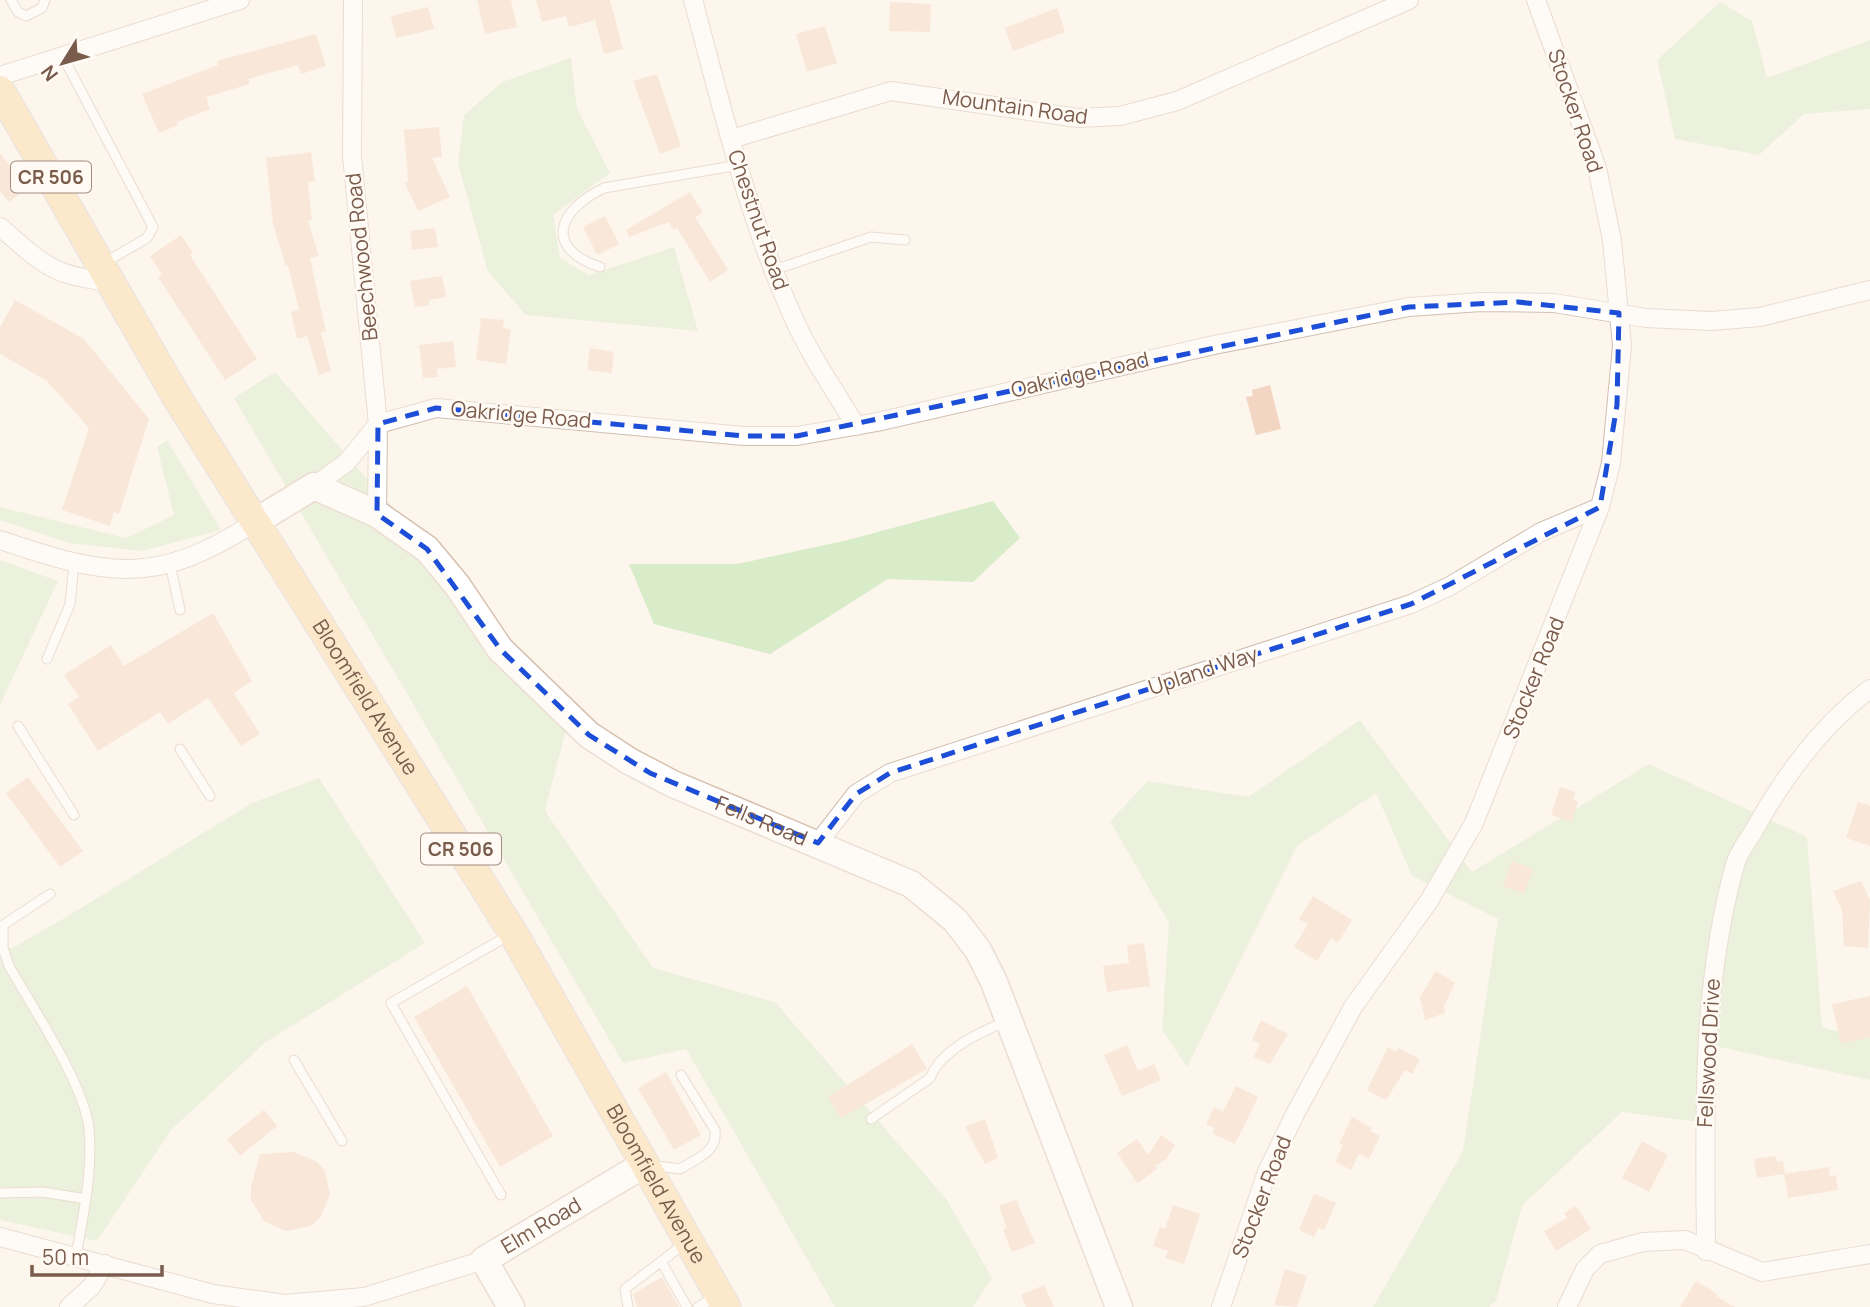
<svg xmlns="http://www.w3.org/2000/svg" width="1870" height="1307" font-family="Manrope,sans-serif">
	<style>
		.green { fill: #d8ecc9 }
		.building { fill: #f3d5c3 }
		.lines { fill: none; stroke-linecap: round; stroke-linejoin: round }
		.lane-casing { stroke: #d1beb0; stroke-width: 11 }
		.street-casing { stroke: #d1beb0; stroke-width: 20 }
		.secondary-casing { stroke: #d6c0b0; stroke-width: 29 }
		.primary-casing { stroke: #dad1cd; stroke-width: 31 }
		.lane { stroke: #fff; stroke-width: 9 }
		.street { stroke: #fff; stroke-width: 18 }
		.secondary { stroke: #fff; stroke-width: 26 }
		.primary { stroke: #fbd9a5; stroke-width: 28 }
		.marked { fill: none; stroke: #1d4ed8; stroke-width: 5; stroke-dasharray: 14 9; stroke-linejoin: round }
		.labels { text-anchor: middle; stroke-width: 5; stroke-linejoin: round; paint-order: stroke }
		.shield { fill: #fffaf3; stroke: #a28b7f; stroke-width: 2 }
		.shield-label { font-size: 19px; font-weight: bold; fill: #7a5c4d }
		.street-label { font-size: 21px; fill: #7a5c4d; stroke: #fffaf3 }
	</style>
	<rect width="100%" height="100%" fill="#fdf6ec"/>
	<path class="green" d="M1720,2L1752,21L1767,78L1870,40V109L1804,114L1759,155L1675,139L1657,60Z
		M571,58L577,109L610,173L553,215L560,258L589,275L674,247L698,331L526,315L488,272L458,163L464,115L502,82Z
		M275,372L570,714L545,811L653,968L775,1002L947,1200L992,1278L973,1307H835L686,1049L623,1063L234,398Z
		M167,440L221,530L142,551L69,543L0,520V507L126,538L174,515L157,447Z
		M993,501L1020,538L973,582L888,579L770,654L654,624L629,564H737L848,540Z
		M0,560L58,581L0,705Z
		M1360,720L1472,872L1649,764L1807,837L1822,1027L1862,1039L1870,1035V1080L1706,1044L1705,1123L1622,1112L1522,1206L1496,1301L1489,1307H1373L1463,1151L1498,919L1412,876L1376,793L1297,846L1187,1067L1162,1030L1169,923L1110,821L1148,781L1248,797Z
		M319,778L425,943L266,1042L172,1129L97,1241L0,1220V950L14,947L68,916L252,803Z"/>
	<path class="building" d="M477,0H511L517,27L485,34Z
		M536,0H610L623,49L604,54L595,20L569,27L566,16L542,22Z
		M890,2L931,4L930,32L889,31Z
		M428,7L434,29L396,38L391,16Z
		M1057,8L1065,32L1013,51L1005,28Z
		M825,26L837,63L807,72L796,34Z
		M316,34L326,66L301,74L298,65L248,79L250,84L206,97L210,109L177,122L178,125L159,133L142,94L218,65L217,61Z
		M657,74L681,146L660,154L633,81Z
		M439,127L442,157L432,158L450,197L418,211L405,183L408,181L404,130Z
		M311,152L315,181L308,182L312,220L308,221L319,256L310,258L326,332L321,333L331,371L319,375L307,336L297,339L291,312L299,310L288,265L286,266L273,224L266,158Z
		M0,153L27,188L9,202L0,191Z
		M690,192L703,213L695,217L728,270L710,282L677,228L674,230L669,222L629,237L626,230Z
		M605,216L619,244L597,255L583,227Z
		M435,228L438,247L412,250L410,231Z
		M181,235L193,253L190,255L257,359L225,380L158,277L162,275L150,256Z
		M442,276L446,297L429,300V305L415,307L410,281Z
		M15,300L84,339L149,419L119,514L114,512L110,526L62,510L89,428L47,381L0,354V327Z
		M481,318L504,320L503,328L511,329L506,364L476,360Z
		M453,341L456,367L437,369L438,377L423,378L419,345Z
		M590,348L614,352L612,373L587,370Z
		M1270,385L1281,429L1256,435L1246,397L1253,396L1252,390Z
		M213,613L252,681L234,693L260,734L241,746L208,698L168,724L160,712L98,751L68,704L79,697L64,675L111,645L124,666Z
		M28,777L83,851L60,867L6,793Z
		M1560,787L1576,792L1573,800L1578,802L1572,822L1551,815Z
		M1858,802L1870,806V846L1846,838Z
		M1512,861L1533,869L1524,894L1503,886Z
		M1861,881L1870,900L1868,948L1844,946L1842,910L1833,891Z
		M1313,896L1352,920L1338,943L1331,938L1317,961L1294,947L1308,924L1299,919Z
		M1144,943L1150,986L1107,992L1103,966L1129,963L1127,945Z
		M1436,971L1455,983L1444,1006L1445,1013L1425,1020L1420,997Z
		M467,986L553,1136L500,1167L414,1017Z
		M1870,996V1037L1841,1044L1832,1004Z
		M1261,1020L1288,1034L1270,1064L1254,1057L1260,1044L1252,1040Z
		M912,1044L927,1069L841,1118L828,1097Z
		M1127,1045L1138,1071L1154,1064L1161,1080L1122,1096L1104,1055Z
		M1388,1047L1396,1052L1398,1048L1420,1059L1412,1074L1405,1070L1386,1100L1367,1090Z
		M666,1072L701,1135L674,1150L638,1088Z
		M1236,1086L1258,1097L1235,1144L1212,1133L1215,1128L1206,1124L1214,1107L1223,1112Z
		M264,1110L277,1126L240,1156L227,1139Z
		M1352,1117L1372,1128L1370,1131L1380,1136L1369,1159L1359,1154L1351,1170L1335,1162L1343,1145L1339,1144Z
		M985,1119L998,1158L985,1164L965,1127Z
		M1161,1135L1175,1145L1166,1159L1155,1166L1157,1169L1138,1183L1135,1180L1131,1183L1134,1178L1117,1153L1137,1139L1148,1155Z
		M1642,1141L1668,1155L1649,1192L1622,1178Z
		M294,1152L317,1162L325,1171L330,1195L320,1218L311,1226L286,1231L264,1221L251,1200V1187L260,1154Z
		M1776,1156L1777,1162L1783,1161L1785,1174L1829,1167L1830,1176L1836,1175L1838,1190L1788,1198L1784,1174L1757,1178L1754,1159Z
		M1314,1194L1336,1203L1324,1230L1318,1228L1314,1237L1299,1230Z
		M1016,1200L1035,1243L1012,1252L1003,1230L1007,1228L999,1206Z
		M1173,1205L1200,1214L1184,1264L1165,1258L1168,1251L1153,1246L1160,1227L1165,1229Z
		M1576,1206L1591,1229L1556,1251L1544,1231L1567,1218L1564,1213Z
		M1285,1269L1307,1276L1297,1307L1274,1305Z
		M662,1277L679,1307H637L633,1294Z
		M1696,1281L1717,1294L1716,1296L1735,1307H1680Z
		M1044,1285L1054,1307H1026L1021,1295Z"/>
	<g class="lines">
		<g class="lane-casing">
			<path id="lane" d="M11,0L18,12L26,16L42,8L45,0
				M62,55L153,227L147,238L104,263
				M600,267C543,248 558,210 604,188L739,165
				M774,270L871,237L905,240
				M170,564L180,610
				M47,659L70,604L74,564
				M18,726L74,815
				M180,749L210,796
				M3,926V948L9,966C32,1007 85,1085 89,1129C93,1172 83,1215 76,1257
				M0,927L50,894
				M294,1060L342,1141
				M871,1119L930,1078C941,1050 980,1032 1007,1021
				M650,1165L680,1169C696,1159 718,1152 715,1130L681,1075
				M0,1193L43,1192L86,1199
				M501,1195L391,1003L511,934
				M662,1263L687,1307
				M628,1307L625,1289L684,1244
				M698,1307L717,1296"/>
		</g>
		<g class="street-casing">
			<path id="street" d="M353,0L352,156L378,424L377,514
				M693,0C721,104 746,211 790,310C807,351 833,388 856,426
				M0,76L240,0
				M731,139L891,91L1078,118L1120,116L1177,101L1409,0
				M0,227C45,265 51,276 112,282
				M314,486L346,463L378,424L436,408L744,436H797L877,422L1214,345L1409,307L1481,302L1554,303L1646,318L1711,321L1760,317L1870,290
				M0,540C107,576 156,587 255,522
				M818,843L856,794L890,773L1411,604L1450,586L1541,532L1600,507
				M0,1237L213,1294L285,1304L364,1297L484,1260
				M1706,1251C1705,1122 1700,990 1735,865C1738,853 1747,842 1753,832C1783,778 1820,726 1870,689
				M69,1307L92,1286L105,1264
				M1221,1307L1267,1172L1295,1114L1353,1007L1429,901L1474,823L1600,507L1611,463L1622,346L1612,240L1597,168L1536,0
				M1567,1307L1585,1269L1600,1254L1643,1242L1685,1240L1762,1272L1870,1254"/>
		</g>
		<g class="secondary-casing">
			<g id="secondary">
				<path id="s1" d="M255,522L314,486L377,514L427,549L457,585L500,649L589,735L629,761L673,784L911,884L955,920L978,950L994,982L1119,1307"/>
				<path id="s2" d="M511,1307L484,1260L645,1164"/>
			</g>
		</g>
		<g class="primary-casing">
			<g id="primary">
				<path id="s3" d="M0,90L176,396L513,933L726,1307"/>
			</g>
		</g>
		<use href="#lane" class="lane"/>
		<use href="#street" class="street"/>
		<use href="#secondary" class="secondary"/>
		<use href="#primary" class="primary"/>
	</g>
	<path d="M0 0H1870V1307H0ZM1518,302L1619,313L1617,405L1600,507L1411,604L890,773L856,794L818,843L650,773L589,735L500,649L427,549L377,514L378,424L436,408L744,436H797L1409,307Z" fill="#fdf6ec" fill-opacity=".55" fill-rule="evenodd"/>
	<path class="marked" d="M1518,302L1619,313L1617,405L1600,507L1411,604L890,773L856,794L818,843L650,773L589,735L500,649L427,549L377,514L378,424L436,408L744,436H797L1409,307Z"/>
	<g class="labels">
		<g class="shield">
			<rect x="11" y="161.5" width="80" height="31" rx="5"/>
			<rect x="421" y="833.5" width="80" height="31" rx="5"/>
		</g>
		<g class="shield-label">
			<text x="51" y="184">CR 506</text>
			<text x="461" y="856">CR 506</text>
		</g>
		<g class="street-label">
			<text transform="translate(1015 107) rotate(8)" y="7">Mountain Road</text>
			<text transform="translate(1575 111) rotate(71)" y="7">Stocker Road</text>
			<text transform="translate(758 220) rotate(71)" y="7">Chestnut Road</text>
			<text transform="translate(362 257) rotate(-96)" y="7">Beechwood Road</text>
			<text transform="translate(1080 375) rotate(-13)" y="7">Oakridge Road</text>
			<text transform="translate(521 415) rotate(5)" y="7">Oakridge Road</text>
			<text transform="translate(1203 671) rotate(-18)" y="7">Upland Way</text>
			<text transform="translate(1534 678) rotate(-68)" y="7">Stocker Road</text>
			<text dy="7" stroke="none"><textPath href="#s3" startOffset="709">Bloomfield Avenue</textPath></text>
			<text dy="7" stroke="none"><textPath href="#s1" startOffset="640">Fells Road</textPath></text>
			<text transform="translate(1709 1053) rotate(-87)" y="7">Fellswood Drive</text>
			<text dy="7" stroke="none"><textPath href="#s3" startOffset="1276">Bloomfield Avenue</textPath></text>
			<text transform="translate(1262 1197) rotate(-69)" y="7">Stocker Road</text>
			<text dy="7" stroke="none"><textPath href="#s2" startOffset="121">Elm Road</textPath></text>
		</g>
	</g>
	<g transform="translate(63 63) rotate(233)" stroke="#fffaf3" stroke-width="5" paint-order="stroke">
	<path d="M0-5L12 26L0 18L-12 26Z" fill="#7a5c4d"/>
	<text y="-10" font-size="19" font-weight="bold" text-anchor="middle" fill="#7a5c4d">N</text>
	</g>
	<path d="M32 1265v10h130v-10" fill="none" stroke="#7a5c4d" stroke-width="3.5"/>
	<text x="42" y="1265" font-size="21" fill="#7a5c4d" stroke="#fffaf3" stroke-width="5" paint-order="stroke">50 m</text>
</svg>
